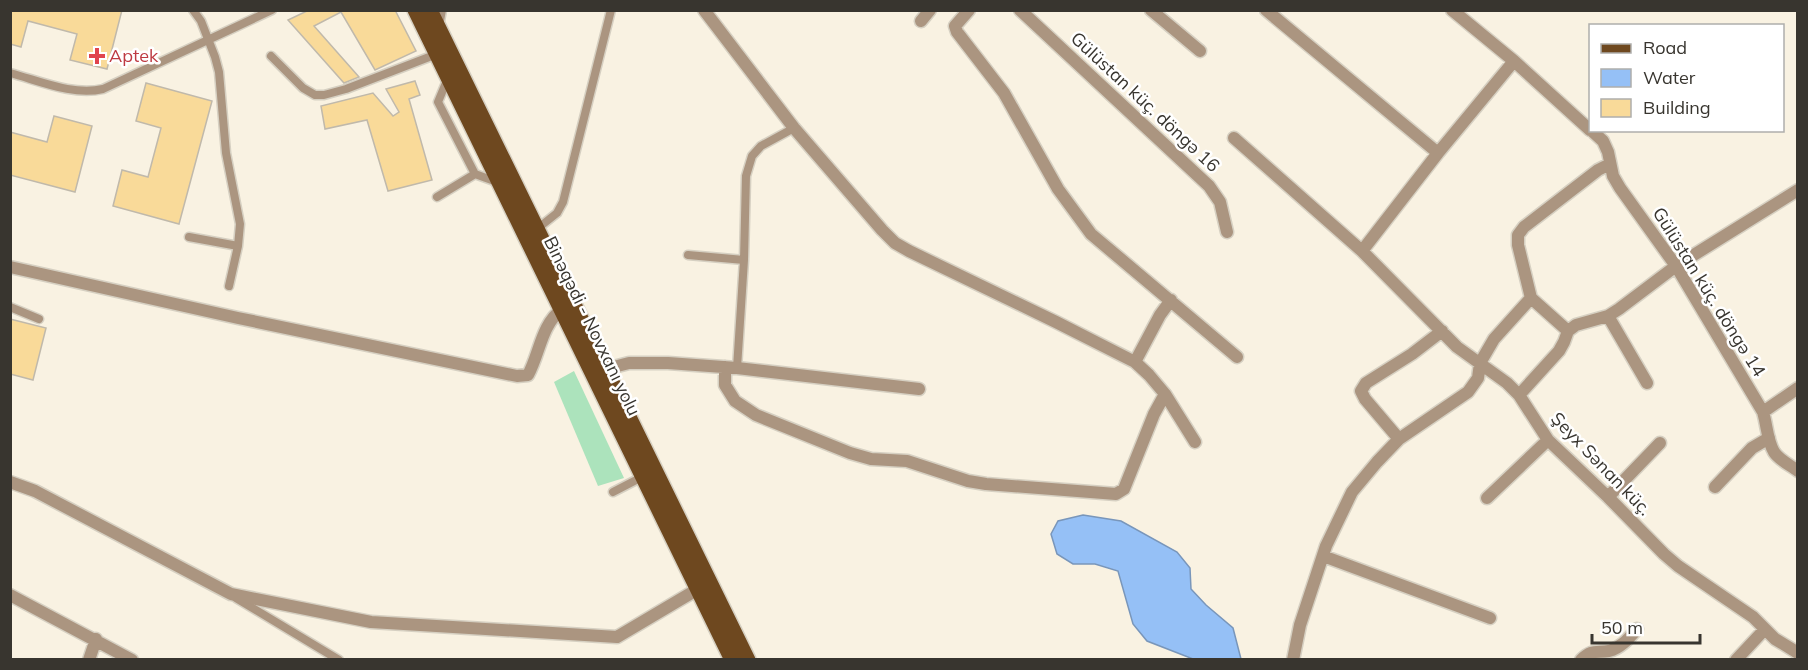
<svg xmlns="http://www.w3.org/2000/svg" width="1808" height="670" font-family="Mulish,sans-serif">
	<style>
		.green { fill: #ace3bc }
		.water { fill: #95c0f6; stroke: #7996ba; stroke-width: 1.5 }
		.building { fill: #f9da99; stroke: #c0b9ab; stroke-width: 1.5 }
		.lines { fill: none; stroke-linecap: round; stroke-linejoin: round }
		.service-casing { stroke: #d6d0c2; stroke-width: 11 }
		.minor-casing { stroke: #d6d0c2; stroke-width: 15 }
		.primary-casing { stroke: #d6d0c2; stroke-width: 18 }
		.service { stroke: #ab9580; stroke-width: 8 }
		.minor { stroke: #ab9580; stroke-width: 12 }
		.primary { stroke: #6e481f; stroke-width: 15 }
		.health-dot { fill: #e0444e; stroke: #fff; stroke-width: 2 }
		.labels { text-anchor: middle; stroke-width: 5; stroke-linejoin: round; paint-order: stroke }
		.health-label { font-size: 18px; fill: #be3a42; stroke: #fff; text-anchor: start }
		.street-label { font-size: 18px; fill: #38352f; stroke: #fff }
	</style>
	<rect width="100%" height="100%" fill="#f9f2e2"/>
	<path class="green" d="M574,371L624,478L598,486L554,382Z"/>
	<path class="water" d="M1083,515L1121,521L1177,552L1190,568L1191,589L1206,605L1233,628L1241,659H1193L1147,641L1133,624L1118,571L1095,564H1073L1057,554L1051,534L1058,521Z"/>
	<path class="building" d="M10,10H122L107,69L70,60L77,34L28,21L21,47L10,44Z
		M309,10H395L416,51L375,70L341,12L314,26L359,77L344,83L288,20Z
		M415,81L420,95L409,99L432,180L388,191L367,120L325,129L321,106L373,93L393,116L399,112L386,89Z
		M146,83L212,101L179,224L113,206L122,170L148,177L161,128L136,121Z
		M54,116L92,126L75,192L10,175V132L47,142Z
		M10,319L46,328L33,380L10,374Z"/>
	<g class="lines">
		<g class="service-casing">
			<path id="service" d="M193,10L201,21L215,57L219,72L226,153L240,224L238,246L229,286
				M439,26L442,10
				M271,56L303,88L315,95H324L346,89L437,54
				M10,73C40,81 73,96 103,89L272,10
				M448,78L438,102L475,174L497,182
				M437,197L475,174
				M537,229L557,213L563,202L611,10
				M189,237L238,246
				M688,255L744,260
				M10,307L39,319
				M737,368L744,260L746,176L752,156L761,146L794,128
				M613,492L644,476
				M236,598L339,660"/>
		</g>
		<g class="minor-casing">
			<path id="minor" d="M704,10L794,128L882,230L895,243L909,251L1056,322L1135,362L1149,375L1165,394L1195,442
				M969,10L955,26L957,32L1004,93L1058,189L1091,234L1237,357
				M1020,10L1209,186L1220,202L1227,232
				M1151,10L1200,51
				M1266,10L1438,153
				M1452,10L1514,61L1590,130
				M921,21L930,10
				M1591,130L1603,141L1608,152L1613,176L1620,188L1676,266L1763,412C1767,425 1767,440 1774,452C1779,460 1790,465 1798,471
				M1234,138L1362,251L1457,347L1507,383L1519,395L1548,440L1608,497L1664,554L1678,566L1753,617L1775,639L1798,653
				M1362,251L1438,153L1514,61
				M10,267L238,318L517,376L528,375C540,353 541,325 562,309
				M1531,298L1568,331
				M1608,316L1647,383
				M1135,362L1160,315L1171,300
				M725,367V385L735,401L756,415L850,453L871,459L907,461L968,481L986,484L1116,494L1124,489L1154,414L1165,394
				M606,369L629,363H668L737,368L919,389
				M1519,395L1559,351L1564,342L1568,331L1576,325L1608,316L1619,309L1676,266L1798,190
				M1763,412L1798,388
				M1399,439L1365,399L1361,391L1366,383L1412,354L1442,331
				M10,482L35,491L231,594L371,622L617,637L698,589
				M1715,487L1752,448L1769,438
				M1608,497L1660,443
				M1487,498L1548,440
				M1323,556L1490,618
				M10,595L132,660
				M89,660L96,639
				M1293,660L1300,625L1326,546L1352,492L1377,462L1399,439L1468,392L1478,378L1480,363L1494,339L1531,298L1518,245V235L1524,227L1598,170L1610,164
				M1581,660C1592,649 1596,653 1609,651C1621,648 1629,638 1637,629
				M1736,660L1765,629"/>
		</g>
		<g class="primary-casing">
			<path id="primary" d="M415,10L732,660
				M430,10L748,660"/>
		</g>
		<use href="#service" class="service"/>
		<use href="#minor" class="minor"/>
		<use href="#primary" class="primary"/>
	</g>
	<path class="health-dot" d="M94 47h6v6h6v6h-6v6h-6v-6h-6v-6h6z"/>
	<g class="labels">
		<g class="health-label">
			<text x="109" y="62">Aptek</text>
		</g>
		<g class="street-label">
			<text transform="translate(1145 102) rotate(43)" y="6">Gülüstan küç. döngə 16</text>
			<text transform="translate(1709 292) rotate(58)" y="6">Gülüstan küç. döngə 14</text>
			<text transform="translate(592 326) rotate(64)" y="6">Binəqədi - Novxanı yolu</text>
			<text transform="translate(1601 464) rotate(46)" y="6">Şeyx Sənan küç.</text>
		</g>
	</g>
	<rect width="1808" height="670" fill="none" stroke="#38352f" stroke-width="24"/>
	<rect x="1589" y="24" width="195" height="108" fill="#ffffff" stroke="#afaeac" stroke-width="1.5"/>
	<rect x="1601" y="44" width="30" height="9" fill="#6e481f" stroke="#afaeac" stroke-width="1.5"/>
	<text x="1643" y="54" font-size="18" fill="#38352f">Road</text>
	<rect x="1601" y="69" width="30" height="18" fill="#95c0f6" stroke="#afaeac" stroke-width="1.5"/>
	<text x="1643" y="84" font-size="18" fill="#38352f">Water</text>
	<rect x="1601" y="99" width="30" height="18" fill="#f9da99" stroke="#afaeac" stroke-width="1.5"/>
	<text x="1643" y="114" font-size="18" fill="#38352f">Building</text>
	<path d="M1592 634v9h108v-9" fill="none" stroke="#38352f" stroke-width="3"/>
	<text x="1601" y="634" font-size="18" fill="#38352f" stroke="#ffffff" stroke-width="4.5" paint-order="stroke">50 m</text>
</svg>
